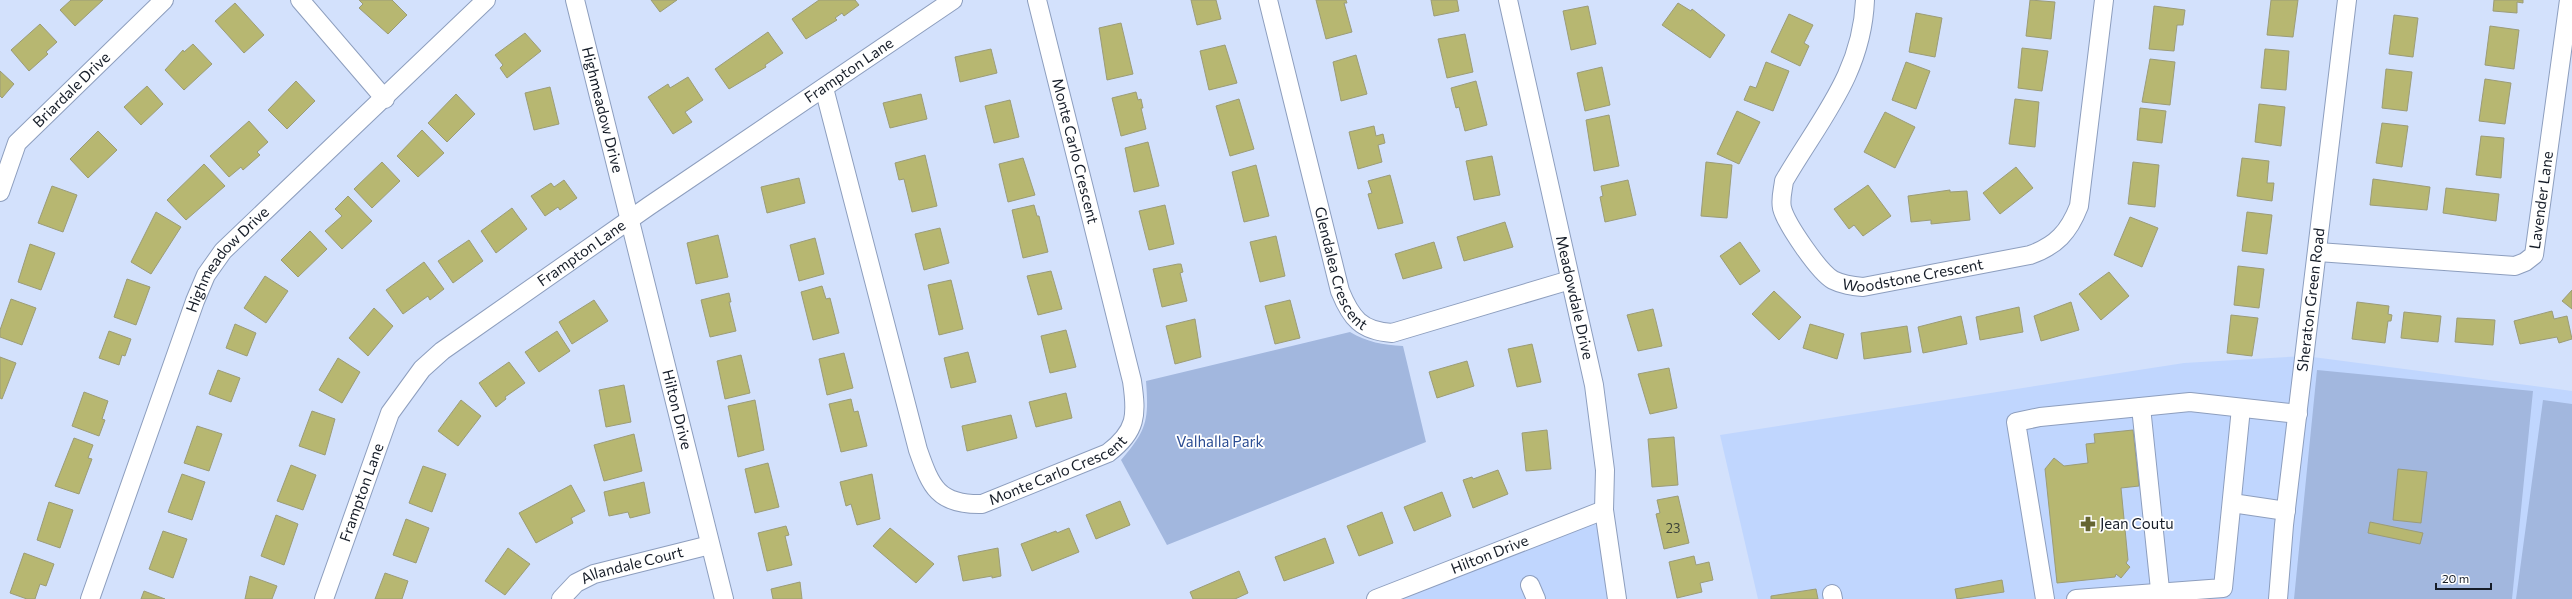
<svg xmlns="http://www.w3.org/2000/svg" width="2572" height="599" font-family="Commissioner,sans-serif">
	<style>
		.built { fill: #c0d6fe }
		.green { fill: #a2b7de }
		.building { fill: #b7b771; stroke: #9b9c78 }
		.lines { fill: none; stroke-linecap: round; stroke-linejoin: round }
		.minor-casing { stroke: #8d9ebe; stroke-width: 20 }
		.minor { stroke: #fff; stroke-width: 18 }
		.labels { text-anchor: middle; stroke-width: 3.5; stroke-linejoin: round; paint-order: stroke }
		.number-label { font-size: 13px; fill: #3e443a }
		.street-label { font-size: 15px; fill: #161d28; stroke: #fff }
		.park-label { font-size: 15px; fill: #2b4d93; stroke: #fff }
		.poi-label { font-size: 15px; fill: #161d28; stroke: #fff; text-anchor: start }
	</style>
	<rect width="100%" height="100%" fill="#d3e1fc"/>
	<path class="built" d="M2305,356L2572,391V599H1758L1720,435L2184,363Z
		M1604,510L1617,599H1378Z"/>
	<path class="green" d="M1350,332C1367,342 1383,345 1403,346L1426,442L1167,545L1121,460C1147,430 1149,420 1146,381Z
		M2317,370L2533,391L2512,599H2294Z
		M2543,400L2572,404V599H2516Z"/>
	<path class="building" d="M71,0H103L75,26L60,10Z
		M359,0H392L407,15L388,34L359,8L363,4Z
		M651,0H677L660,12Z
		M819,0H855L859,5L844,16L842,13L835,18L837,20L806,39L792,19Z
		M1191,0H1216L1221,19L1197,25Z
		M1316,0H1346L1347,3H1344L1352,32L1326,39Z
		M1431,0H1457L1459,11L1434,16Z
		M2030,0L2055,2L2051,39L2026,36Z
		M2271,0H2298L2293,37L2267,35Z
		M2494,0H2523V3L2517,2V13L2493,11Z
		M235,3L264,35L244,53L215,21Z
		M1678,3L1691,11L1692,9L1725,35L1710,58L1662,25Z
		M1588,6L1596,44L1571,50L1563,11Z
		M2154,6L2185,10L2183,25H2177L2174,51L2149,49Z
		M1916,13L1942,18L1935,57L1909,52Z
		M1789,14L1813,25L1804,43L1809,46L1800,66L1771,52Z
		M2394,15L2418,18L2413,57L2389,54Z
		M1121,23L1133,74L1107,80L1099,28Z
		M40,24L57,42L46,52L48,54L29,71L11,50Z
		M2490,26L2519,30L2514,69L2485,65Z
		M768,32L783,53L765,65L766,67L729,89L715,69Z
		M525,33L541,51L507,78L500,68L503,65L495,55Z
		M1465,34L1473,72L1447,78L1438,39Z
		M193,44L212,64L184,90L165,70L183,50L184,52Z
		M1225,45L1237,83L1209,90L1200,51Z
		M2022,48L2048,51L2042,91L2018,88Z
		M991,49L997,73L960,82L955,57Z
		M2265,49L2289,51L2286,90L2261,88Z
		M1356,55L1367,94L1341,101L1333,62Z
		M2150,59L2175,62L2170,105L2142,102Z
		M1766,62L1789,71L1773,111L1744,100L1750,86L1756,88Z
		M1906,62L1930,71L1916,109L1892,100Z
		M1602,67L1610,105L1585,111L1577,73Z
		M2386,69L2412,72L2407,111L2382,108Z
		M0,71L14,84L2,98L0,96Z
		M688,77L703,100L685,112L692,122L673,134L648,97L668,84L670,88Z
		M2485,79L2511,83L2505,124L2479,121Z
		M296,81L315,101L287,129L268,110Z
		M1476,81L1487,125L1465,131L1459,107L1456,108L1451,88Z
		M147,86L163,104L141,125L124,107Z
		M550,87L559,124L534,130L525,93Z
		M1136,92L1138,100L1141,99L1143,108H1141L1146,129L1121,136L1112,98Z
		M456,94L475,114L447,142L428,123Z
		M921,94L927,119L890,128L883,103Z
		M1239,99L1254,149L1230,156L1216,106Z
		M2015,99L2039,102L2035,147L2009,144Z
		M1010,100L1019,137L994,143L985,106Z
		M2259,104L2285,107L2281,146L2255,142Z
		M2140,108L2166,111L2162,143L2137,140Z
		M1737,111L1760,122L1739,164L1717,154Z
		M1885,112L1915,127L1895,168L1864,152Z
		M1609,115L1619,166L1594,171L1586,120Z
		M249,121L268,142L257,152L260,155L243,170L241,167L229,177L210,156Z
		M2382,123L2408,126L2402,167L2376,163Z
		M1374,126L1376,136L1383,134L1385,143L1378,145L1382,162L1358,169L1349,132Z
		M422,130L444,153L418,177L397,156Z
		M98,131L117,150L88,178L70,159Z
		M2481,136L2504,138L2501,178L2476,175Z
		M1148,142L1159,186L1134,192L1125,148Z
		M925,155L937,206L912,212L904,179L899,180L895,163Z
		M1492,156L1500,195L1474,200L1466,161Z
		M1023,158L1035,195L1008,202L999,164Z
		M2242,158L2269,161L2267,183H2274L2272,201L2237,196Z
		M382,162L400,181L372,208L354,189Z
		M1706,162L1732,165L1727,218L1701,216Z
		M2133,162L2159,165L2155,207L2128,204Z
		M204,164L225,186L186,220L167,200Z
		M1256,165L1269,216L1244,222L1232,172Z
		M2016,167L2033,188L2000,214L1983,193Z
		M1390,175L1403,223L1378,229L1368,194L1372,193L1368,181Z
		M799,178L805,203L767,213L761,187Z
		M2373,179L2430,187L2427,210L2370,205Z
		M564,180L577,198L560,210L558,207L545,216L531,196L551,183L554,187Z
		M1628,180L1636,215L1605,222L1600,197L1603,196L1601,186Z
		M1868,185L1891,216L1863,236L1854,225L1849,229L1834,209Z
		M52,186L77,195L63,232L38,223Z
		M2446,188L2499,194L2496,221L2443,213Z
		M1950,190V192L1967,191L1970,220L1931,224V220L1911,222L1908,196Z
		M348,196L372,221L342,249L325,231L342,216L335,209Z
		M1034,205L1037,216H1039L1048,252L1023,258L1012,210Z
		M1165,205L1174,244L1149,250L1139,211Z
		M512,208L527,229L496,253L481,231Z
		M156,212L181,227L151,274L131,262Z
		M2247,212L2272,215L2267,254L2242,251Z
		M2130,217L2158,228L2142,267L2114,255Z
		M1505,222L1513,247L1464,261L1457,237Z
		M940,228L949,263L924,270L915,234Z
		M310,231L327,249L298,277L281,260Z
		M718,235L728,277L696,284L687,243Z
		M1276,236L1285,276L1260,282L1250,242Z
		M815,238L824,274L799,281L790,245Z
		M469,240L483,261L453,283L438,261Z
		M1434,242L1442,268L1403,279L1395,254Z
		M1740,242L1760,271L1740,285L1720,256Z
		M30,244L55,253L41,290L18,282Z
		M424,262L444,289L430,300L428,296L403,314L386,290Z
		M1178,264H1181L1183,272L1180,273L1187,301L1162,307L1153,269Z
		M2238,266L2264,269L2259,308L2234,305Z
		M1051,271L1062,309L1038,315L1027,276Z
		M2109,272L2129,296L2101,320L2079,294Z
		M265,276L288,291L266,323L244,308Z
		M127,279L150,287L136,325L114,317Z
		M951,280L963,329L939,335L928,285Z
		M822,286L826,299L830,298L839,333L813,340L801,292Z
		M2572,290V309L2562,301Z
		M1774,291L1801,317L1779,340L1752,314Z
		M729,293L731,302H729L736,331L710,337L701,300Z
		M11,299L36,308L22,345L0,337V330Z
		M594,300L608,321L572,344L559,322Z
		M1290,300L1300,338L1275,344L1265,306Z
		M2071,302L2079,330L2041,341L2034,316Z
		M2357,302L2389,306L2388,314L2392,315L2391,321H2388L2385,343L2352,339Z
		M2019,307L2023,332L1980,340L1976,317Z
		M374,308L393,326L368,356L349,338Z
		M1653,309L1662,346L1638,351L1627,315Z
		M2552,311L2554,319L2567,316L2572,339L2559,343L2557,337L2520,344L2514,321Z
		M2404,312L2441,316L2438,342L2401,338Z
		M2231,315L2258,318L2252,356L2227,353Z
		M1961,316L1967,344L1923,353L1918,327Z
		M2457,318L2495,320L2493,345L2455,342Z
		M1195,319L1201,357L1175,364L1166,326Z
		M235,324L256,333L247,356L226,348Z
		M1810,324L1844,334L1837,359L1803,348Z
		M1907,326L1911,352L1864,359L1861,333Z
		M1066,330L1076,367L1050,373L1041,336Z
		M109,331L131,339L125,356L122,355L119,365L99,358Z
		M557,331L570,351L539,372L525,352Z
		M1532,344L1541,382L1517,387L1508,349Z
		M968,352L976,382L951,388L944,358Z
		M844,353L853,388L827,395L819,359Z
		M741,355L750,393L725,399L717,361Z
		M0,357L16,363L2,399L0,398Z
		M338,358L360,372L342,403L319,390Z
		M1467,361L1474,386L1437,398L1429,372Z
		M509,362L525,383L505,397L506,399L496,407L479,383Z
		M1669,368L1677,408L1650,414L1638,374Z
		M218,370L240,378L231,402L209,394Z
		M624,385L631,422L606,427L599,390Z
		M84,392L108,401L102,419L105,420L99,436L72,426Z
		M1066,393L1072,418L1036,427L1029,402Z
		M851,399L854,412L858,411L867,446L841,452L829,404Z
		M461,400L481,416L458,446L438,431Z
		M755,400L764,450L738,457L728,406Z
		M312,411L335,419L325,455L299,446Z
		M1011,415L1017,438L967,451L962,426Z
		M197,426L222,434L209,471L184,463Z
		M1547,430L1551,469L1526,471L1522,433Z
		M2133,430L2139,486L2121,488L2128,560L2126,563L2130,567L2121,578L2116,574L2115,577L2057,583L2045,469L2054,458L2064,466L2088,463L2086,444L2095,443L2094,434Z
		M634,434L642,471L604,481L594,445Z
		M1674,437L1678,485L1652,487L1648,439Z
		M74,438L93,445L88,458L92,459L79,494L55,486Z
		M768,463L779,507L755,513L745,469Z
		M291,465L316,475L303,510L277,501Z
		M423,466L446,474L432,512L409,503Z
		M2398,469L2427,472L2421,523L2393,520Z
		M1498,470L1508,494L1473,508L1463,480L1472,477L1473,479Z
		M182,474L205,482L192,520L168,512Z
		M872,474L880,519L857,525L851,504L846,506L840,482Z
		M644,482L650,513L630,518L628,512L609,516L604,492Z
		M571,485L585,511L571,518L573,523L536,543L519,513Z
		M1442,492L1451,516L1414,531L1404,507Z
		M1678,496L1689,543L1664,549L1656,514L1660,513L1657,500Z
		M1120,501L1130,525L1096,539L1086,515Z
		M49,502L73,510L60,548L37,540Z
		M1382,512L1393,543L1359,556L1347,526Z
		M276,515L298,524L284,565L261,556Z
		M406,519L429,528L416,563L393,555Z
		M2370,522L2423,533L2420,544L2368,533Z
		M786,526L789,535L785,536L792,565L767,571L758,533Z
		M890,528L934,564L916,583L873,546Z
		M1069,528L1079,552L1032,571L1021,544L1056,531L1057,533Z
		M163,531L187,539L173,578L149,569Z
		M1325,538L1334,563L1284,581L1275,557Z
		M508,548L530,564L505,595L485,581Z
		M998,548L1001,576L992,578V576L963,581L958,556Z
		M24,553L54,564L46,586L40,584L35,599H27L10,593Z
		M1694,556L1696,565L1709,562L1713,580L1700,583L1702,592L1677,598L1669,562Z
		M1239,571L1248,593L1235,599H1193L1190,592Z
		M385,573L408,581L402,599H375Z
		M250,576L277,586L272,599H245Z
		M2002,580L2004,592L1957,599L1955,589Z
		M800,582L802,599H773L771,589Z
		M1816,589L1818,599H1771V596Z
		M144,591L165,599H141Z"/>
	<g class="lines">
		<g class="minor-casing">
			<g id="minor">
				<path d="M300,0L385,99"/>
				<path id="s1" d="M575,0L724,599"/>
				<path id="s2" d="M1268,0L1340,291C1351,318 1361,331 1392,333L1570,280"/>
				<path id="s3" d="M1508,0L1594,385L1605,470L1604,510L1617,599"/>
				<path id="s4" d="M1865,0C1862,74 1820,119 1784,181C1783,190 1780,199 1782,208C1786,224 1819,272 1833,280C1843,285 1852,286 1863,287L2030,255C2056,246 2069,232 2079,206L2104,0"/>
				<path id="s5" d="M824,88L918,450C931,487 938,505 982,504L1108,453C1137,431 1137,415 1132,381L1037,0"/>
				<path id="s6" d="M0,192L17,143L164,0"/>
				<path id="s7" d="M2318,252L2515,266L2525,262L2534,255L2569,0"/>
				<path d="M2141,407L2161,599"/>
				<path d="M2232,503L2286,511"/>
				<path d="M1530,585L1536,599"/>
				<path d="M1832,594L1833,599"/>
				<path id="s8" d="M90,599L195,301L206,275L223,251L486,0"/>
				<path id="s9" d="M324,599L390,413L422,369L442,351L649,206L953,0"/>
				<path id="s10" d="M561,599L576,583L594,574L710,545"/>
				<path id="s11" d="M1376,599L1604,510"/>
				<path d="M2045,599L2016,422L2040,417L2190,402L2298,414"/>
				<path d="M2076,599L2223,588L2241,408"/>
				<path id="s12" d="M2278,599L2284,525L2347,0"/>
			</g>
		</g>
		<use href="#minor" class="minor"/>
	</g>
	<defs>
		<g id="pharmacy-bare" transform="scale(1.2)"><path d="M-2-6h4v4h4v4h-4v4h-4v-4h-4v-4h4Z" fill="#656431" stroke="#fff" stroke-width="2.5" paint-order="stroke"/></g>
	</defs>
	<g fill-rule="evenodd">
		<use href="#pharmacy-bare" x="2088" y="524"/>
	</g>
	<g class="labels">
		<g class="number-label">
			<text x="1673" y="533">23</text>
		</g>
		<g class="street-label">
			<text dy="5" stroke="none"><textPath href="#s9" startOffset="773">Frampton Lane</textPath></text>
			<text dy="5" stroke="none"><textPath href="#s6" startOffset="128">Briardale Drive</textPath></text>
			<text dy="5" stroke="none"><textPath href="#s1" startOffset="113">Highmeadow Drive</textPath></text>
			<text transform="translate(1075 151) rotate(76)" y="5">Monte Carlo Crescent</text>
			<text dy="5" stroke="none"><textPath href="#s7" startOffset="275">Lavender Lane</textPath></text>
			<text dy="5" stroke="none"><textPath href="#s9" startOffset="449">Frampton Lane</textPath></text>
			<text dy="5" stroke="none"><textPath href="#s8" startOffset="369">Highmeadow Drive</textPath></text>
			<text dy="5" stroke="none"><textPath href="#s2" startOffset="279">Glendalea Crescent</textPath></text>
			<text dy="5" stroke="none"><textPath href="#s4" startOffset="399">Woodstone Crescent</textPath></text>
			<text dy="5" stroke="none"><textPath href="#s3" startOffset="305">Meadowdale Drive</textPath></text>
			<text dy="5" stroke="none"><textPath href="#s12" startOffset="301">Sheraton Green Road</textPath></text>
			<text dy="5" stroke="none"><textPath href="#s1" startOffset="422">Hilton Drive</textPath></text>
			<text dy="5" stroke="none"><textPath href="#s5" startOffset="550">Monte Carlo Crescent</textPath></text>
			<text dy="5" stroke="none"><textPath href="#s9" startOffset="113">Frampton Lane</textPath></text>
			<text dy="5" stroke="none"><textPath href="#s11" startOffset="122">Hilton Drive</textPath></text>
			<text dy="5" stroke="none"><textPath href="#s10" startOffset="81">Allandale Court</textPath></text>
		</g>
		<g class="park-label">
			<text x="1220" y="447">Valhalla Park</text>
		</g>
		<g class="poi-label">
			<text x="2100" y="529">Jean Coutu</text>
		</g>
	</g>
	<path d="M2436 583v6h55v-6" fill="none" stroke="#161d28" stroke-width="2"/>
	<text x="2442" y="583" font-size="12" fill="#161d28" stroke="#ffffff" stroke-width="3" paint-order="stroke">20 m</text>
</svg>
